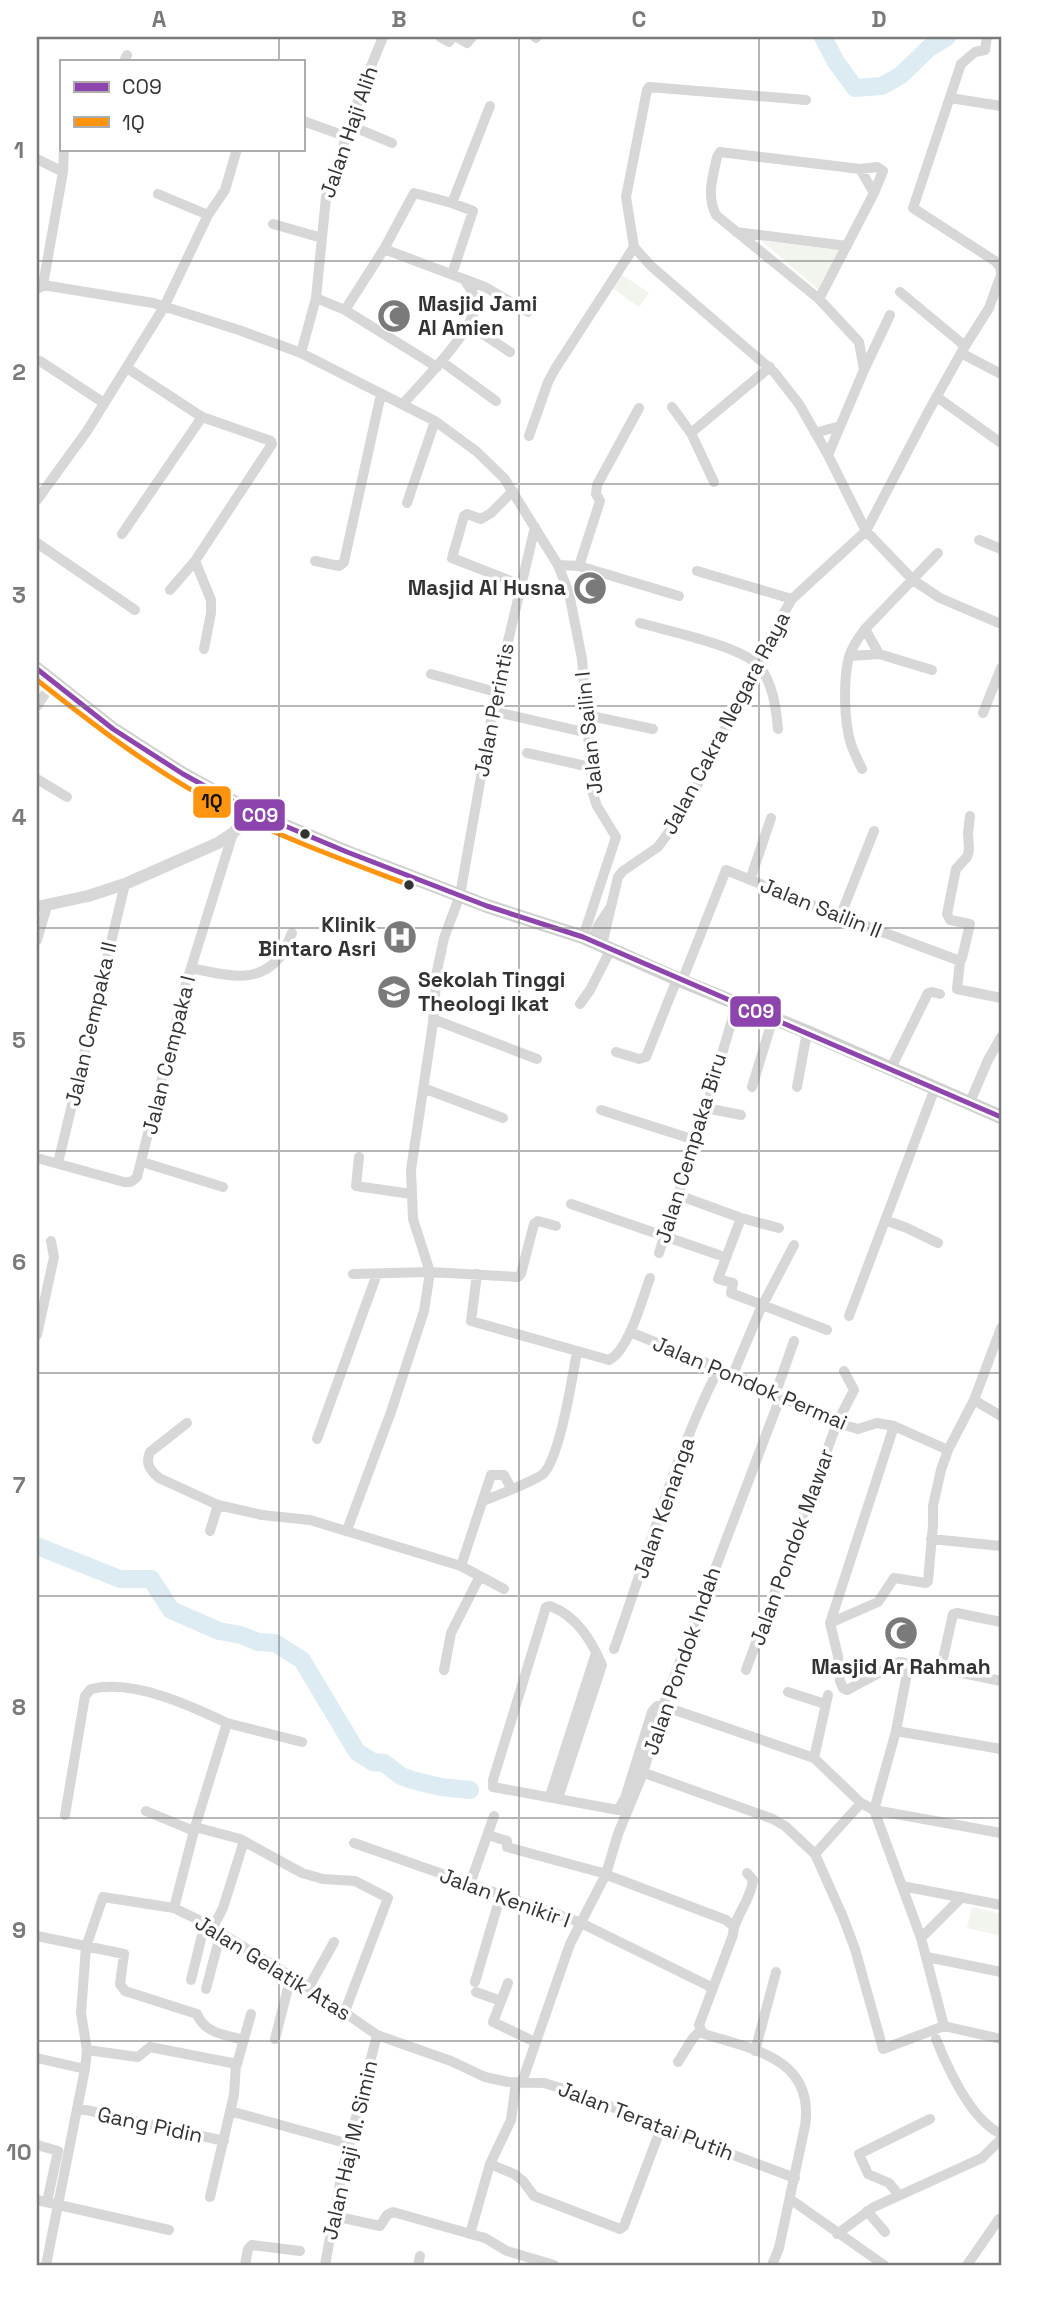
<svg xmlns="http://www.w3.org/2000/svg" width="1038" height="2302" font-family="'Space Grotesk',sans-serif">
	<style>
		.green { fill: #f1f5ed }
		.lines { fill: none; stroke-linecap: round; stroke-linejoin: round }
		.river { stroke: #ddebf3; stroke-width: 18 }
		.minor { stroke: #d7d7d7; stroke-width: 10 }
		.tertiary { stroke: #d7d7d7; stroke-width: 12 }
		.secondary { stroke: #d0d0d0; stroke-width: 14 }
		.bus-1-casing { stroke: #fff; stroke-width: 10 }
		.bus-2-casing { stroke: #fff; stroke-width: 10 }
		.bus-1 { stroke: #8e44ad; stroke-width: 5 }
		.bus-2 { stroke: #ff9410; stroke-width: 5 }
		.grid { fill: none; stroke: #7a7a7a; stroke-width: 2; stroke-opacity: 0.55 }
		.bus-dot { fill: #333; stroke: #fff; stroke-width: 2.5 }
		.labels { text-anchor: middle; stroke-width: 7; stroke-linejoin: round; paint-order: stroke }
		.street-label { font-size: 21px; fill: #333; stroke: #fff }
		.poi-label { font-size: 21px; font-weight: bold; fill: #333; stroke: #fff; text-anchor: start }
		.line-badge { stroke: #fff; stroke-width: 2.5 }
		.badge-label { font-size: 19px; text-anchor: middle; font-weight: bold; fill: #fff }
		.pale-badge-label { font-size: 19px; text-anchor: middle; font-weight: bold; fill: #111 }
		.neatline { fill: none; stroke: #7a7a7a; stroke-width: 2.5 }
		.grid-label { font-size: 23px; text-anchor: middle; font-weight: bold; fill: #7a7a7a }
	</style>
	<rect width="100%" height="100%" fill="#fff"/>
	<path class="green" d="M762,241L839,250L819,290Z
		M621,274L649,293L639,307L612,288Z
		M972,1907L1001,1914V1936L967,1928Z"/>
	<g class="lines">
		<path class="river" d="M823,37L836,62L855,88L882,86L901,75L929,48L947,37
			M37,1546L120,1579H151L171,1610L219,1631L241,1635L258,1642L275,1643L302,1660L357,1752L373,1762L384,1763L401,1776L412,1780L441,1787L470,1790"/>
		<path class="minor" d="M440,37L449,42L453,37
			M457,37L467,43L472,37
			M535,37L536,38
			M987,37L985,50L975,52L961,64L913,208L995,261L1000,267L1001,274
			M124,61L127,55
			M950,98L1001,106
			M806,100L649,87L647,90L626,197L634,247L651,266L774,372L799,404L828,455L866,531L913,580L940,598L1001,624
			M303,121L345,136
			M349,125L392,143
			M37,159L63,172
			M860,169L874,193
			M158,194L208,215
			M452,203L490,106
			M273,224L322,238
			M736,232L847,246
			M384,249L485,287L528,312
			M37,284L153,303L239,330L301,353L435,421L476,451L504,478L558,565L569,593L582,659L593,794L597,806L616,837L583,937
			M39,288L43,285L63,172L64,149
			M900,292L965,346
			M316,298L345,310L437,367
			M819,299L874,193L883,171L877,167L860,169L720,152L717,157C713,177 706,195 716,215L819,299L859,342L864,370
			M345,310L384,249L414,193L452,203L473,211L452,274
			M468,324L510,352
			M301,353L316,298L326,197L363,86L383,37
			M961,353L1001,374
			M40,361L104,403
			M441,361L496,401
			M127,368L202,417L271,441L272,444L195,561L170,590
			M937,397L1001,443
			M403,404C421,383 474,331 475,305C476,295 469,287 464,279
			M672,407L691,433L714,482
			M691,433L770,367
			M815,433L840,426
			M529,436L548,382L555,369L634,247
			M828,455L864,370L890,315
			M513,491L491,513L481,519L467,514L464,516L452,558L521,585
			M37,500L87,431L164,307L208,215L225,190L237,149
			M407,503L435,421
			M122,534L202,417
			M979,540L1001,549
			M37,543L135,610
			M195,561L211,600V613L204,649
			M315,561L339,566L344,562L381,394
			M558,565L579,566L679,596
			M579,566L600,501L596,494L597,485L639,408
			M697,571L792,599
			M640,623C668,631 741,646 759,666C773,683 776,708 778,729
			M865,629L879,654
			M850,656L879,654L932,670
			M431,674L496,692
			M37,706L53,682
			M492,711L588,733
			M983,713L1001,668
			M586,715L653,729
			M527,753L590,767
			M862,769C858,761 854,753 851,744C844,723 843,679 849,657C852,647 858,638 865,629L938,553
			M37,779L67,797
			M750,880L771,818
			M840,917L874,831
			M37,940L47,906
			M592,941L598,926L610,908
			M602,945L618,877L623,871L658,847L685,810L771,635L792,599L866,531L928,412L965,346L989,308L1001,275
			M960,961L962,958L970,924L950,920L947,914L956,869L967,857L969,850L968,833L970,816
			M191,968C221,974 256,986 279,958C285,951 288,941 292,933
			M682,981L726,870L837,915L960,961L957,989L1001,998
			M580,1004L590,990L611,949
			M433,1019L537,1059
			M616,1052L639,1059L646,1057L677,979
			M891,1068L928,993L932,992L940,994
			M752,1087L773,1018
			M797,1087L807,1032
			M423,1088L503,1118
			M970,1102L988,1060L1001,1037
			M706,1108L741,1115
			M601,1110L695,1140
			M359,1157L356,1186L411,1194
			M37,1158L124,1182H131L137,1177L186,984L233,833
			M142,1162L223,1187
			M58,1163L125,884
			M678,1195L741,1218L718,1279L733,1283L731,1293L827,1330
			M571,1204L719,1255
			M741,1218L779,1228
			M885,1220L907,1228L938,1243
			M659,1253L706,1108L737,1003
			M353,1274L430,1272L518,1277L521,1274L534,1224L538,1221L556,1226
			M477,1274L471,1321L609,1360C629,1350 642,1299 650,1278
			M849,1316L935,1088
			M630,1332L733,1374L837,1423L858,1429L877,1423L894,1426L948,1450
			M37,1335L54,1257L51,1241
			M733,1374L760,1310L794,1245
			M775,1395L794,1341
			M974,1400L1001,1416
			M187,1423L150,1452C145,1464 150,1470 159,1478L218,1505
			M894,1426L830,1623L838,1656L840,1681L843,1688L847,1690L899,1662L919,1664L1001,1681
			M317,1439L377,1274
			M483,1501C494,1497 536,1480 543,1474C560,1458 572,1378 577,1352
			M347,1530L391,1412L424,1311L430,1272L413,1219L411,1170L433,1023L437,971L444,938L460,895L496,692L535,527
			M210,1531L218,1505L262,1515L310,1520L461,1566L491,1475H504L511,1488
			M931,1539L1001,1546
			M461,1566L504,1589
			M830,1623L878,1602L894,1578L926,1583L928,1581L933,1525V1506L941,1470L948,1450L974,1400L1001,1328
			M614,1649C648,1555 673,1458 719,1368
			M941,1668L953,1614L957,1613L1001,1622
			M444,1670L451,1633L480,1576
			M746,1670L837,1423L854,1390L844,1371
			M788,1692L825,1704
			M663,1706L814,1758L861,1803L874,1810L1001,1833
			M227,1723L302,1742
			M896,1731L1001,1749
			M814,1758L828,1695
			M636,1770L773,1819L785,1826L815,1854L843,1917L855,1949L883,2049L944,2026
			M550,1796L596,1653
			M558,1798L602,1665C591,1640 577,1616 550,1606L546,1607L493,1780V1787L618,1810L625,1798L652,1712L657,1706H663
			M874,1810L921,1938L944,2026
			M874,1810L896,1731L909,1663
			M146,1811L194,1831
			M65,1815L85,1696L91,1689C133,1679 189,1705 227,1723L195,1827L174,1908
			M195,1827L240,1839L302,1873L323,1879L355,1881L388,1898L345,2011
			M488,1835L507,1841V1847L599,1872L726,1920L733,1926
			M354,1843L579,1922L713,1988
			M815,1854L861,1803
			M470,1884L494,1816
			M902,1886L1001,1905
			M213,1927L223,1908L244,1841
			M37,1936L124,1954L120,1984L125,1991L197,2014C204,2033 225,2035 244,2040
			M921,1938L962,1897
			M927,1957L1001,1972
			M191,1980L205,1923
			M475,1982L501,1894
			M508,1983L493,2022L535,2042
			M309,1987L334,1942
			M206,1989L221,1932
			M476,1992L501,2001
			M944,2026L1001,2039
			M701,2030L704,2034C754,2049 815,2059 805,2126L779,2248L772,2265
			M275,2039L291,1976
			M936,2039C948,2069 971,2120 1001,2134
			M87,2050L138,2057L150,2047L237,2064L251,2014
			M755,2051L776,1972
			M37,2058L85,2069
			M678,2062L693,2038L701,2030L699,2025L733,1935C733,1918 751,1901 753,1880L747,1873
			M522,2082L570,1944L606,1874L618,1834L643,1773L663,1706L780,1398
			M77,2108L224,2141
			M230,2111L349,2144
			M37,2145L58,2151L47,2202
			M490,2164L514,2174L523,2181L534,2196L620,2229L624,2226L661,2128
			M899,2195L889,2183L868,2174L859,2154L930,2119
			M210,2197L234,2095L236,2064
			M790,2199L884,2265
			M37,2200L169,2230
			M867,2211L885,2232
			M334,2216L380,2226L387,2215L393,2212L485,2238L507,2251L554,2265
			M470,2234L490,2164L511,2120L516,2082
			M837,2234L874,2207L982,2158L1001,2139
			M46,2265L85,2069L87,2050L81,2013L86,1947L103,1897L174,1908L205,1923L311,1989L377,2035L451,2061L485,2077L508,2082L544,2083L584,2095L661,2128L795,2178
			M245,2265L248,2249L252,2245L300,2251
			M325,2265L342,2172L377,2035
			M418,2265L420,2256
			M967,2265L999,2219"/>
		<path class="tertiary" d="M37,907L88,896L125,884L218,843L233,833L252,812"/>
		<path class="secondary" d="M37,669L113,729L183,774L252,812L347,852L487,906L583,937L682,981L807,1032L1001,1117"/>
		<g class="bus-1-casing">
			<path id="bus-1" d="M37,669L113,729L183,774L252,812L347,852L487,906L583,937L1001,1117"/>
		</g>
		<g class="bus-2-casing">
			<path id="bus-2" d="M37,680C95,726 155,772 222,807C282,838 346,861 409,885"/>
		</g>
		<use href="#bus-1" class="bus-1"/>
		<use href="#bus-2" class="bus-2"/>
	</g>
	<path class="grid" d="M279,37V61M519,37V2265M759,37V2265M279,149V2265M37,261H1001M37,484H1001M37,706H1001M37,928H1001M37,1151H1001M37,1373H1001M37,1596H1001M37,1818H1001M37,2041H1001"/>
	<defs>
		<g id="mosque-disc" transform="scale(1.75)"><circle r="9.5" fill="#7a7a7a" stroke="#fff"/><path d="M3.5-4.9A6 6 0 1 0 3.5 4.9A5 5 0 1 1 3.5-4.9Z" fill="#fff"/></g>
		<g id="hospital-disc" transform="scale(1.75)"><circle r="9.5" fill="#7a7a7a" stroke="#fff"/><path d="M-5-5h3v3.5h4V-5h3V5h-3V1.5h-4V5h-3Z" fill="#fff"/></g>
		<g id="university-disc" transform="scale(1.75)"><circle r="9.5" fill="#7a7a7a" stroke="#fff"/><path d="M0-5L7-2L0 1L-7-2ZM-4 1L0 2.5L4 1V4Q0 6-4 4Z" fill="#fff"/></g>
	</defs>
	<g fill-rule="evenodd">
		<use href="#mosque-disc" x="394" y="316"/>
		<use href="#mosque-disc" x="590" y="588"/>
		<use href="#hospital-disc" x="400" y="937"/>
		<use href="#university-disc" x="394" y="992"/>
		<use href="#mosque-disc" x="901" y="1633"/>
	</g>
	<g class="bus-dot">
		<circle cx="305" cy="834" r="6"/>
		<circle cx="409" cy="885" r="6"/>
	</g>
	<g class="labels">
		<g class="street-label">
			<text transform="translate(349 132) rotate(-71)" y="7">Jalan Haji Alih</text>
			<text transform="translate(494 710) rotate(-79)" y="7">Jalan Perintis</text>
			<text transform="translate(726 723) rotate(-62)" y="7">Jalan Cakra Negara Raya</text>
			<text transform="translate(589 733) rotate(-96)" y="7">Jalan Sailin I</text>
			<text transform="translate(821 908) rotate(22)" y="7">Jalan Sailin II</text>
			<text transform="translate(91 1024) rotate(-77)" y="7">Jalan Cempaka II</text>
			<text transform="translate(169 1055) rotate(-76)" y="7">Jalan Cempaka I</text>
			<text transform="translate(691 1148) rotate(-73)" y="7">Jalan Cempaka Biru</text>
			<text transform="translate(750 1383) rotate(23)" y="7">Jalan Pondok Permai</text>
			<text transform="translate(664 1508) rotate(-71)" y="7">Jalan Kenanga</text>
			<text transform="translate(792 1547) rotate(-70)" y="7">Jalan Pondok Mawar</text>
			<text transform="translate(682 1661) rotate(-71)" y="7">Jalan Pondok Indah</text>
			<text transform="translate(505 1898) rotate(20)" y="7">Jalan Kenikir I</text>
			<text transform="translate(273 1968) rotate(32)" y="7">Jalan Gelatik Atas</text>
			<text transform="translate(646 2121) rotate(21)" y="7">Jalan Teratai Putih</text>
			<text transform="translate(150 2125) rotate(12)" y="7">Gang Pidin</text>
			<text transform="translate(350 2150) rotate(-77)" y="7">Jalan Haji M. Simin</text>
		</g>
		<g class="poi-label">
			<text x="418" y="311">Masjid Jami<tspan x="418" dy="24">Al Amien</tspan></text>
			<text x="566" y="595" text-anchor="end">Masjid Al Husna</text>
			<text x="376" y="932" text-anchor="end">Klinik<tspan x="376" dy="24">Bintaro Asri</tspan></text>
			<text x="418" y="987">Sekolah Tinggi<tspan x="418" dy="24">Theologi Ikat</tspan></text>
			<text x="901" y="1674" text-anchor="middle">Masjid Ar Rahmah</text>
		</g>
	</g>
	<g class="line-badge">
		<rect x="192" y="785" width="40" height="34" rx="7" fill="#ff9410"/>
		<rect x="233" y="798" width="53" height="34" rx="7" fill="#8e44ad"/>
		<rect x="729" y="995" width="53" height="33" rx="7" fill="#8e44ad"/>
	</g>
	<g class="badge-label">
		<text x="260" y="822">C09</text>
		<text x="756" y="1018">C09</text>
	</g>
	<g class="pale-badge-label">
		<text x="212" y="808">1Q</text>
	</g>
	<rect width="1038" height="2302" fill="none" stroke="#ffffff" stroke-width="77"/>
	<rect x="60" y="60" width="245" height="91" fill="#ffffff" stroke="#adadad" stroke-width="2"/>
	<rect x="74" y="82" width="35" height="10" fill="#8e44ad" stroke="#adadad" stroke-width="2"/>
	<text x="122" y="94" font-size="21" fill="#333333">C09</text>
	<rect x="74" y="117" width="35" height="10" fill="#ff9410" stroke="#adadad" stroke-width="2"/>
	<text x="122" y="130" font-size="21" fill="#333333">1Q</text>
	<rect x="38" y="38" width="962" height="2226" class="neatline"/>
	<g class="grid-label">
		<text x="159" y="27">A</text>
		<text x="399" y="27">B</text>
		<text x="639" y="27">C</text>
		<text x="879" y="27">D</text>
		<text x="19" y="158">1</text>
		<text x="19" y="380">2</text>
		<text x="19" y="603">3</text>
		<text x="19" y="825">4</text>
		<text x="19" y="1048">5</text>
		<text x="19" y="1270">6</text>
		<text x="19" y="1493">7</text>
		<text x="19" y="1715">8</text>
		<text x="19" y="1938">9</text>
		<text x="19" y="2160">10</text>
	</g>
</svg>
